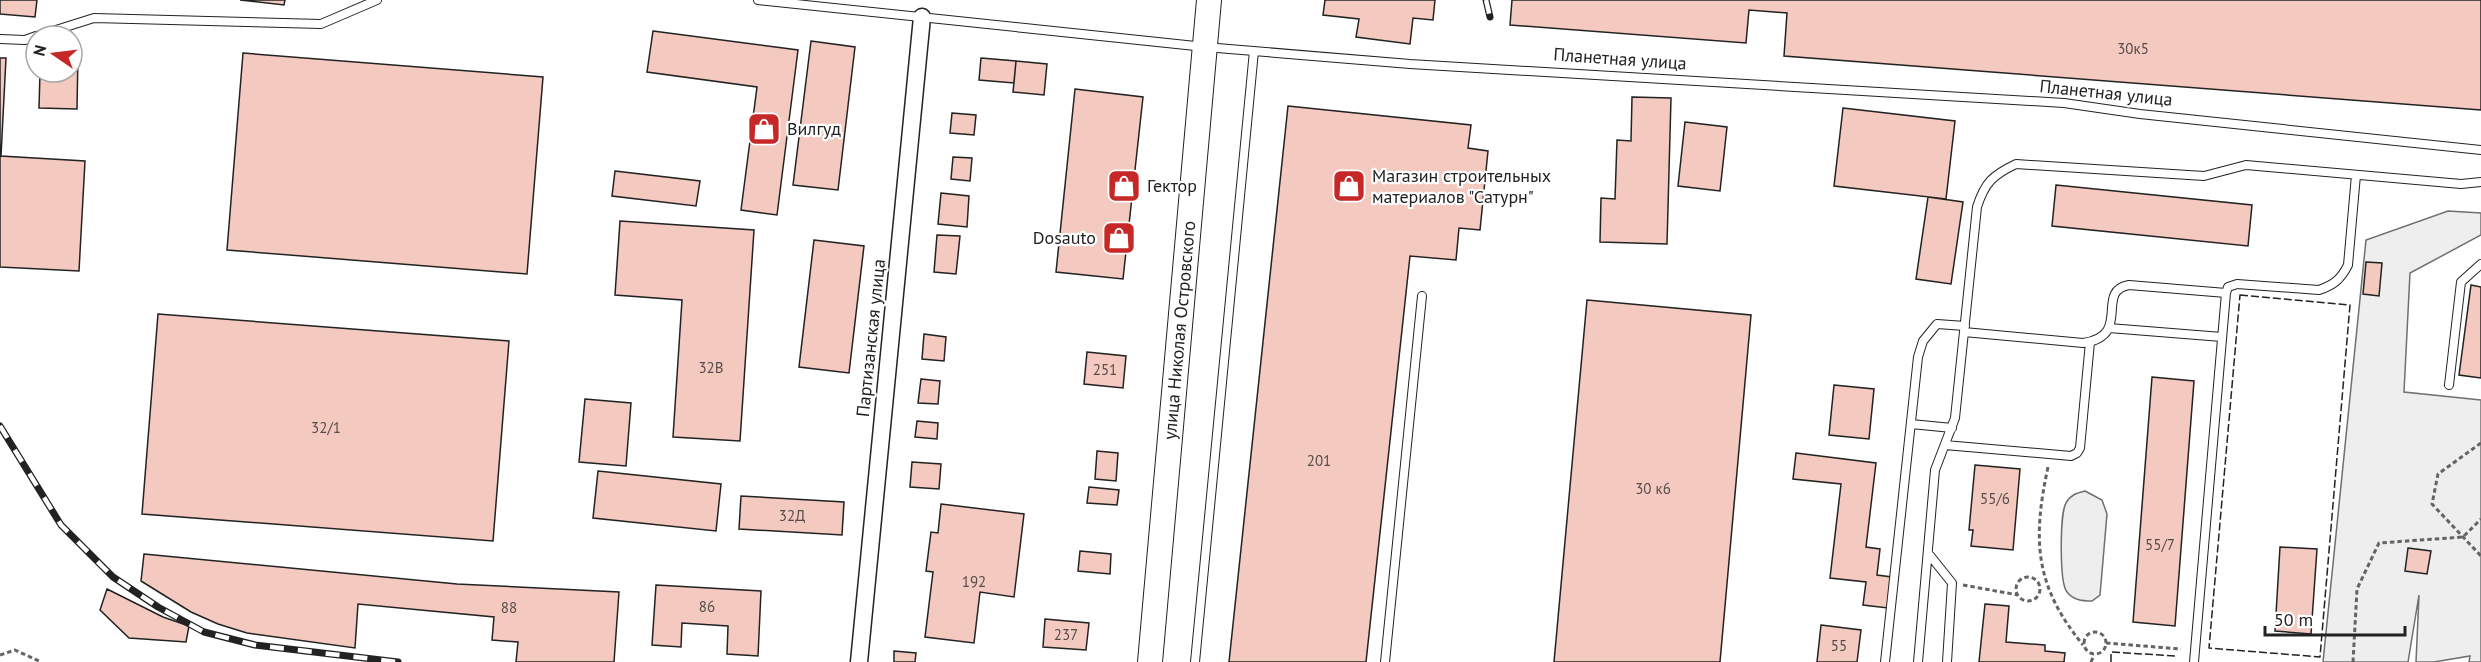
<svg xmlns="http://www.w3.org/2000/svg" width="2481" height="662" font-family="'PT Sans',sans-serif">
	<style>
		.green { fill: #eee; stroke: #6f6f6f; stroke-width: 1.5 }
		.building { fill: #f3c9c0; stroke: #222; stroke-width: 1.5 }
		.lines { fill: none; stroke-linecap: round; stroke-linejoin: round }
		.lane-casing { stroke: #222; stroke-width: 10 }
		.street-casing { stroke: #222; stroke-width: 19 }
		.secondary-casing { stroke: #222; stroke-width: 26 }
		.path { stroke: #646464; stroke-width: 3; stroke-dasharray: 4.5 3; stroke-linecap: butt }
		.lane { stroke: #fff; stroke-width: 8 }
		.street { stroke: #fff; stroke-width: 16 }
		.secondary { stroke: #fff; stroke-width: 24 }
		.rail-casing { stroke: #222; stroke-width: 7 }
		.rail { stroke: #fff; stroke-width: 4.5; stroke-dasharray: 14; stroke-linecap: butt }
		.fence { stroke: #222; stroke-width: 1.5; stroke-dasharray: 8 3; stroke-linecap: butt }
		.labels { text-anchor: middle; stroke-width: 4.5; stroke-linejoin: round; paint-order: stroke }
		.number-label { font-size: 15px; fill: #564c4a }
		.street-label { font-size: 18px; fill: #222; stroke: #fff }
		.poi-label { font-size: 18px; fill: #222; stroke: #fff; text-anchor: start }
	</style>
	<rect width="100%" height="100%" fill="#fff"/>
	<path class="green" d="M2448,211L2481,213V235L2410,273L2404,392L2481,400V662H2469L2470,656L2434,662H2416L2419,595L2408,662H2323L2366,240Z
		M2085,491L2102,500L2107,514L2100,595L2092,601C2082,601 2073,600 2067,592C2059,582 2060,512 2066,503C2070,495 2077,493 2085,491Z"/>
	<path class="building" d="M0,0H37L35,17L0,14Z
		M240,0H285L284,5Z
		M1325,0H1435L1433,20L1413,18L1410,44L1356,37L1359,19L1323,15Z
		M1512,0H2481V110L1784,56L1787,13L1749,10L1746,43L1510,25Z
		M653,31L798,50L777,215L741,210L757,87L647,72Z
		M811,41L855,47L838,190L793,185Z
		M72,53H78L77,109L39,108L40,72H72Z
		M243,53L543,77L527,274L227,250Z
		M0,58H6L1,156L85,161L79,271L0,267Z
		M981,58L1016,61L1014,83L979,80Z
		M1016,61L1047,64L1044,95L1013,92Z
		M1075,89L1143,97L1123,279L1056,272Z
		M1632,97L1671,98L1667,244L1600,242L1601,198L1615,199L1617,140L1631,141Z
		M1288,106L1471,125L1468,148L1488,151L1480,230L1459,228L1456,260L1410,256L1366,662H1229Z
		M1843,108L1955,121L1946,199L1834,186Z
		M952,113L976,115L974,135L950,133Z
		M1685,122L1727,127L1720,191L1678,186Z
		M953,157L972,158L970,181L951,179Z
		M615,171L700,181L696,206L612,196Z
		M2056,185L2252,205L2248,246L2052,226Z
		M941,193L969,196L967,227L938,224Z
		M1928,197L1963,202L1951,284L1916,279Z
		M620,221L754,230L740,441L673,437L682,300L615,295Z
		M937,235L960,236L956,274L934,272Z
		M814,240L864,246L849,373L799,367Z
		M2366,262L2382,263L2379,296L2363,294Z
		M2471,285L2481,287V378L2459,375Z
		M1587,300L1751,315L1720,662H1554Z
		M158,314L509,341L493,541L142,514Z
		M924,334L946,337L944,361L922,359Z
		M1087,352L1126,356L1123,388L1084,384Z
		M2152,377L2194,381L2175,626L2133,622Z
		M921,379L940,381L938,404L918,403Z
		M1834,385L1874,389L1869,439L1829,435Z
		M585,399L631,403L626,466L579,462Z
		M917,421L938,423L937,439L915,437Z
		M1097,451L1118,453L1116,481L1095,479Z
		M1796,453L1876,463L1866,547L1880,549L1877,575L1892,577L1888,608L1863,605L1866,582L1830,578L1841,484L1793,479Z
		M912,462L941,464L939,489L910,487Z
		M1975,465L2020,469L2013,550L1971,546L1973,530H1969Z
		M598,471L721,484L716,531L593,518Z
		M1089,487L1119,490L1117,505L1087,503Z
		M741,496L844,502L842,535L739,529Z
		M941,504L1024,514L1014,597L980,592L974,643L925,637L933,572L926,571L931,532L938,533Z
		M2280,547L2317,549L2311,634L2275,631Z
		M2408,548L2431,551L2427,574L2405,571Z
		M1080,551L1111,554L1110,574L1078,571Z
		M144,554L457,584L619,592L614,662H516L518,642L492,640L494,617L358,604L355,648L247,633L218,624L191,612L141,581Z
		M656,585L761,591L758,656L727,654L728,626L682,623L681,647L652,645Z
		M107,589L163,617L189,626L186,642L129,638L100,610Z
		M1985,604L2009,606L2006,642L2045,645V651L2065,653L2064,662H1979Z
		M1045,619L1089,623L1086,650L1043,647Z
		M1821,625L1861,630L1857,662H1817Z
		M894,651L916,653L915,662H894Z"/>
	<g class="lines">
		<g class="lane-casing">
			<path id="lane" d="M758,0L1205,47L1410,64L2064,103L2140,114L2481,150
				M37,36L94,18L321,24L377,0
				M0,39L25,40L36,36
				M2109,328L2222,337
				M1964,332L2083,343C2133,336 2094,291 2129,285L2226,293
				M2449,385L2461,282L2481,264
				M1911,424L1952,428
				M1945,445L2071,456L2077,453L2080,448L2090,342
				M1928,553L1952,583L1947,662
				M1195,662L1254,51
				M1385,662L1422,296
				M1885,662L1918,357L1923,341L1937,324L1965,326
				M1918,662L1935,470L1955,418L1977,207C1985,182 1993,175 2016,164L2204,176L2246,165L2461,184L2481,182
				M2194,662L2226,293L2228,287L2237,284L2319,290C2334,285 2341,279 2348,265L2356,175"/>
		</g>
		<g class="street-casing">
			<path id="street" d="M859,662L922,17"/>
		</g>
		<g class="secondary-casing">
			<g id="secondary">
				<path id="s1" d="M1150,662L1209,0"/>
			</g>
		</g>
		<path class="path" d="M2481,443L2438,474L2432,504L2481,556
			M2048,467C2032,541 2035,586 2083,645
			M2016 589a12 12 0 1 1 24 0a12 12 0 1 1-24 0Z
			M1963,585L2018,595
			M2084 643a11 11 0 1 1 22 0a11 11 0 1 1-22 0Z
			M2106,643L2181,649
			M0,655L15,650L41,662
			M2091,662L2094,655
			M2353,662L2357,589L2379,543L2463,537L2481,519"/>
		<use href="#lane" class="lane"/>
		<use href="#street" class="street"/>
		<use href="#secondary" class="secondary"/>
		<g class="rail-casing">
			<path id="rail" d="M1486,0L1490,17
				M0,426L61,525L113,577L158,607L204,632L255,645L398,662"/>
		</g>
		<use href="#rail" class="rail"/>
		<path class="fence" d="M2240,295L2350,305L2320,657L2209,648Z
			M2111,662V652L2175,656"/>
	</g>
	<defs>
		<g id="shop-square" transform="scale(1.725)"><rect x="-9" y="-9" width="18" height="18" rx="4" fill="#c62828" stroke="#fff"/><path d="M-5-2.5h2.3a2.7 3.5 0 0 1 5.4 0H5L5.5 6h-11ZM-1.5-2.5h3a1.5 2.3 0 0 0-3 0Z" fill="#fff"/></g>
	</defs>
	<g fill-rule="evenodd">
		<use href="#shop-square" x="764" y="129"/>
		<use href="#shop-square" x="1124" y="186"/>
		<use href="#shop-square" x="1349" y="186"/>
		<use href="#shop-square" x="1119" y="238"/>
	</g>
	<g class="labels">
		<g class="number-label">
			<text x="2133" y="54">30к5</text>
			<text x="711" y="373">32В</text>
			<text x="1105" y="375">251</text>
			<text x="326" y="433">32/1</text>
			<text x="1319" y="466">201</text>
			<text x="1653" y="494">30 к6</text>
			<text x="1995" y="504">55/6</text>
			<text x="792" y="521">32Д</text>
			<text x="2160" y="550">55/7</text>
			<text x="974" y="587">192</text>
			<text x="707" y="612">86</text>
			<text x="509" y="613">88</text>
			<text x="1066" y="640">237</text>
			<text x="1839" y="651">55</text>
		</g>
		<g class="street-label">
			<text transform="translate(1620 59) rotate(4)" y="6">Планетная улица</text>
			<text transform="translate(2106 93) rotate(6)" y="6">Планетная улица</text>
			<text dy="6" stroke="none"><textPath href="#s1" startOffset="333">улица Николая Островского</textPath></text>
			<text transform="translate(871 338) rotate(-84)" y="6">Партизанская улица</text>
		</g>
		<g class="poi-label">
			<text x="787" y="135">Вилгуд</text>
			<text x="1372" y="182">Магазин строительных<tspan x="1372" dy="21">материалов "Сатурн"</tspan></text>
			<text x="1147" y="192">Гектор</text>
			<text x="1096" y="244" text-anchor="end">Dosauto</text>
		</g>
	</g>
	<g transform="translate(54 54) rotate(284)"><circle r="28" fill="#ffffff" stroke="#a7a7a7" stroke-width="1.5"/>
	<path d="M0-4.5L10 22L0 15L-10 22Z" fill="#c62828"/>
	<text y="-9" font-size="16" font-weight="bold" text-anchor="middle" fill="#222222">N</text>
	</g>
	<path d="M2265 626v9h140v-9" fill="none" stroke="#222222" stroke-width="3"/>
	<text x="2274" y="626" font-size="18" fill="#222222" stroke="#ffffff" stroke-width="4.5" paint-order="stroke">50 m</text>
</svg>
